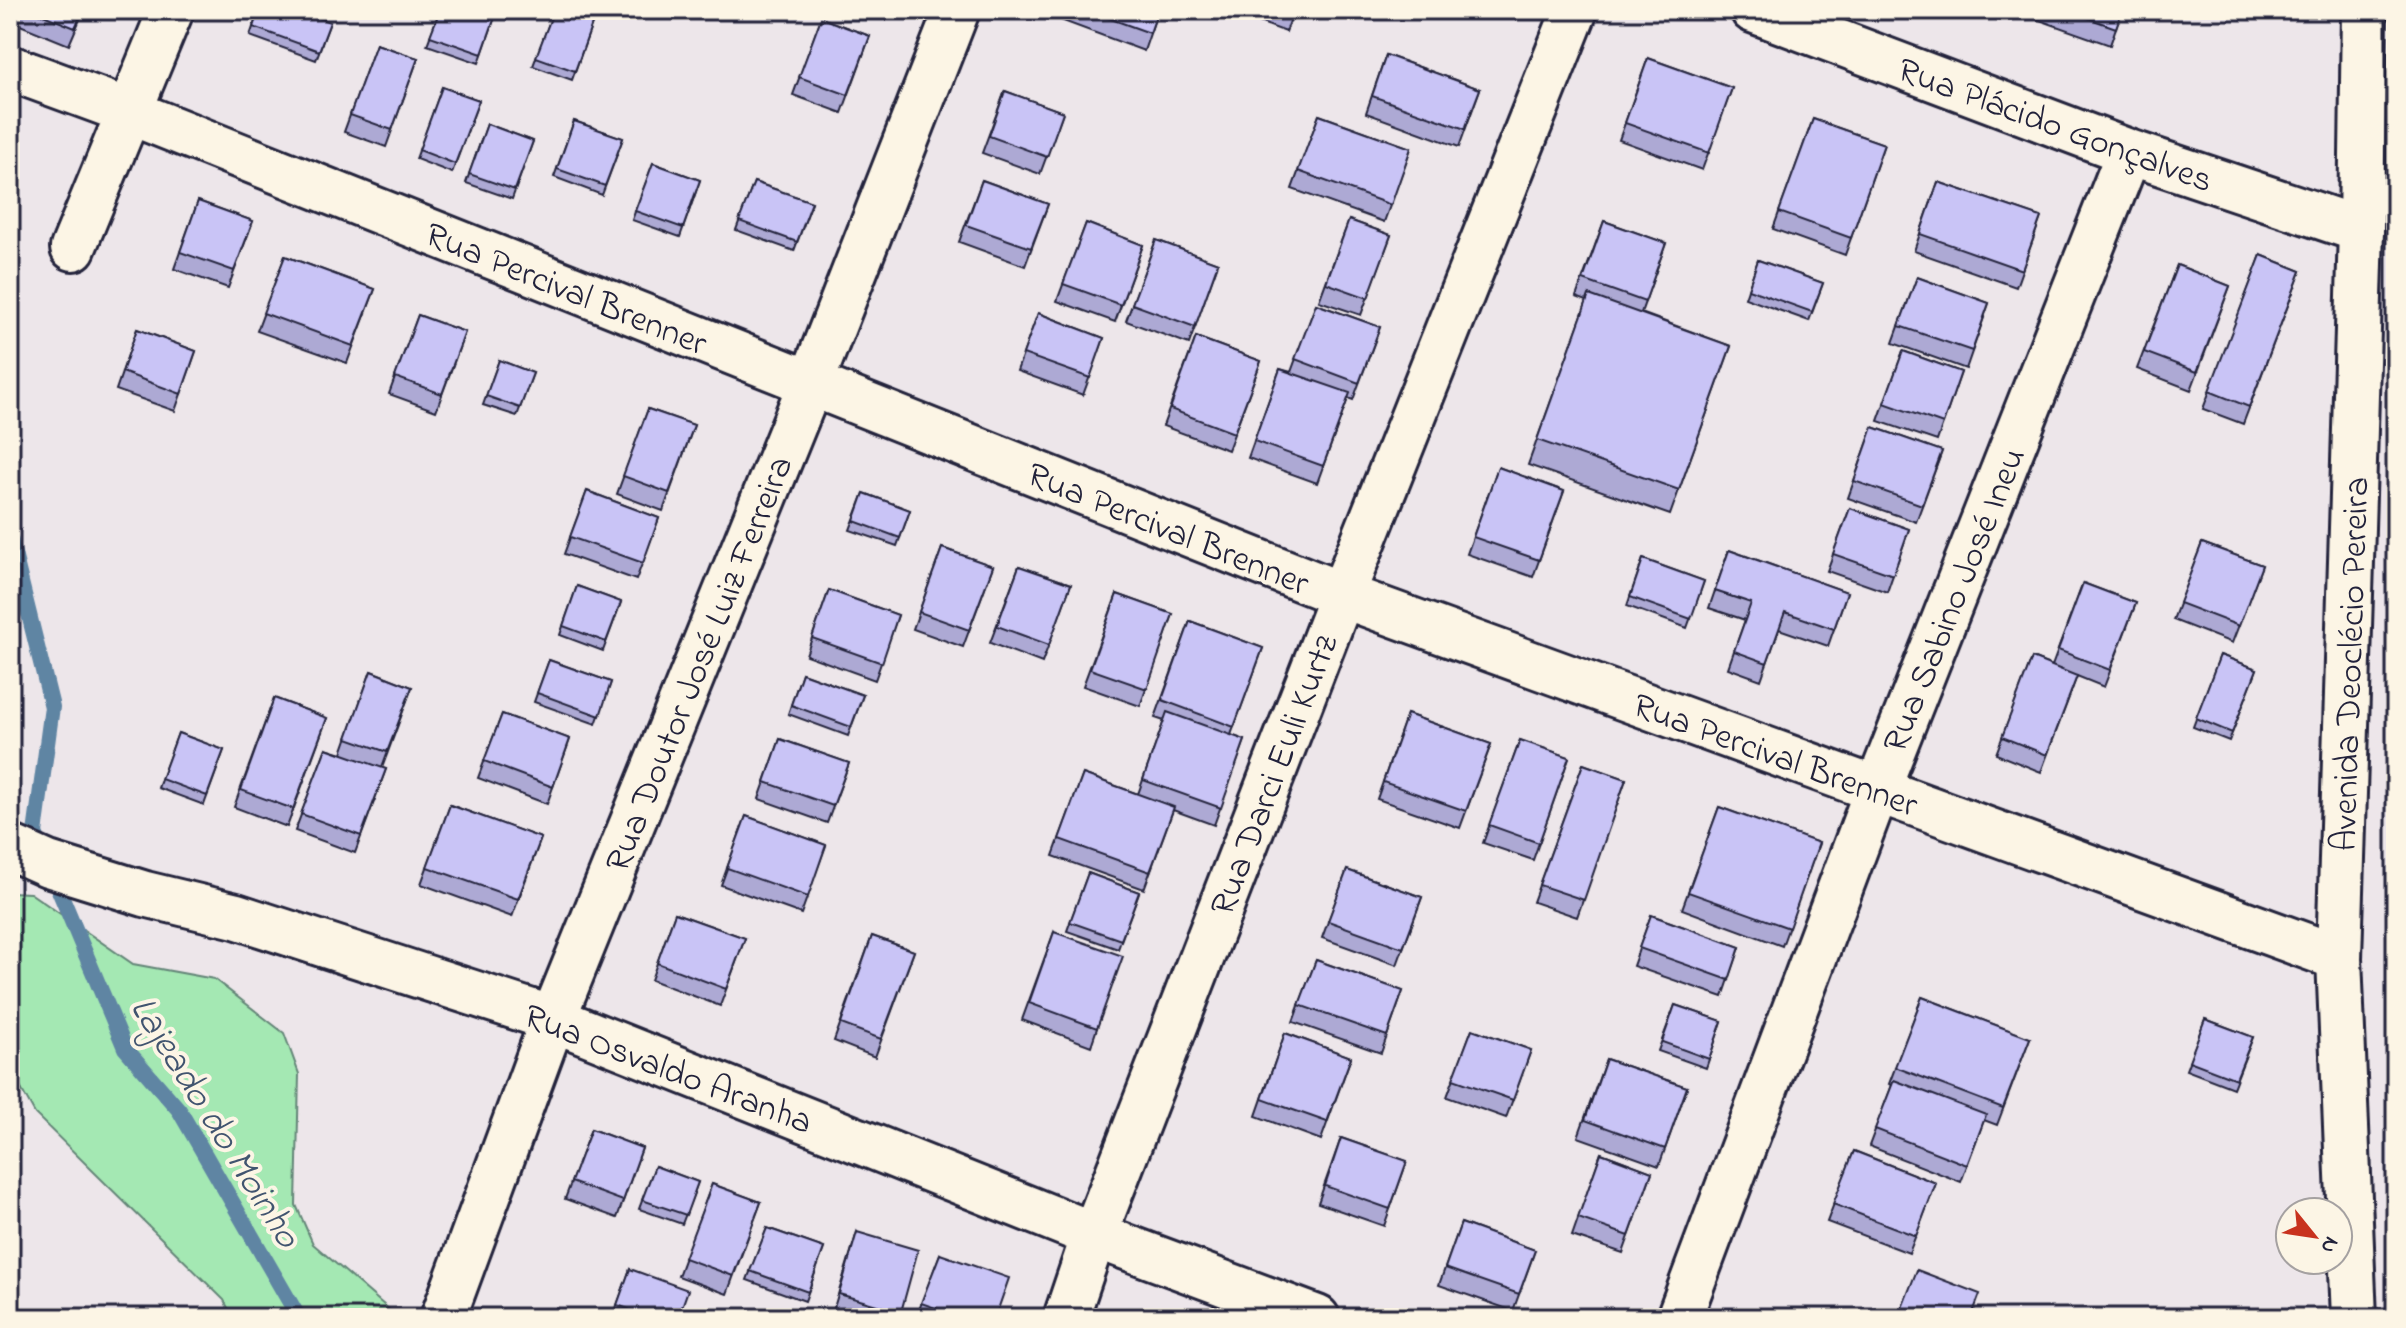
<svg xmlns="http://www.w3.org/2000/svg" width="2406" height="1328" font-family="'Indie Flower',sans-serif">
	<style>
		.green { fill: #a4e8b3; stroke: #638577; stroke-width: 2 }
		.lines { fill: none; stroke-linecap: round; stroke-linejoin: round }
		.stream { stroke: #5f85a3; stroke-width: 16 }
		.street-casing { stroke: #22223b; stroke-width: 50 }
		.secondary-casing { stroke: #22223b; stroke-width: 50 }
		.street { stroke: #fcf5e5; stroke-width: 44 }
		.secondary { stroke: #fcf5e5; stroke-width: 44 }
		.wall { fill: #ada9d4; stroke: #22223b; stroke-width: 2 }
		.building { fill: #c9c4f6; stroke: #22223b; stroke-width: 2 }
		.labels { text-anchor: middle; stroke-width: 8; stroke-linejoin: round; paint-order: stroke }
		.street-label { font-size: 36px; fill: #22223b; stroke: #fcf5e5 }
		.water-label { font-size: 38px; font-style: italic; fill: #41546f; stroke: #fcf5e5 }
	</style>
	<rect width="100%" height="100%" fill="#ede6ea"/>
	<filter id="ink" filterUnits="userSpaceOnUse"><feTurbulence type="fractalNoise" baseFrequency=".0125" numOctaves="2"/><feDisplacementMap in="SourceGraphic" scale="16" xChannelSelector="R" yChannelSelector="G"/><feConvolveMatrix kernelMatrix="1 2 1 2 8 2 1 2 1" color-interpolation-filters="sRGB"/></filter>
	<g filter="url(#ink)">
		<path class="green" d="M10,892L30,893L133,964L214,979L284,1033L299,1074L296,1205L313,1244L399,1318H233L224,1300L35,1114L14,1076L20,1035L10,1022Z"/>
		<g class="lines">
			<path class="stream" d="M10,538L52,707L35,833L125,1048L179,1110L299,1318"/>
			<g class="street-casing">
				<path id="street" d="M1753,10L2129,152L2361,230
					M10,68L130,112L1342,595L2339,958
					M73,248L171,10
					M10,847L48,864L145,894L236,916L553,1019L1094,1235L1317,1318
					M443,1318L553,1019L810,385L957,10
					M1066,1318L1094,1235L1342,595L1575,10
					M1679,1318L1877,790L2129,152"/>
			</g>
			<g class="secondary-casing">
				<path id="secondary" d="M2354,1318L2339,958L2361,230L2364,10"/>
			</g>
			<use href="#street" class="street"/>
			<use href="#secondary" class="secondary"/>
		</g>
		<path class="wall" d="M13,10H84L69,45L10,21Z
			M259,10L330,22L316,60L250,36Z
			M440,10L496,14L479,63L427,45Z
			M554,10H597L572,80L533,66Z
			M1058,10H1158L1144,51L1055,18Z
			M1242,10H1294L1286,32L1240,15Z
			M2011,10H2122L2110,45Z
			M821,18L870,36L842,113L793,95Z
			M376,44L418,58L386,147L344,132Z
			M1386,55L1480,89L1459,147L1366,113Z
			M1648,58L1732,88L1702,170L1619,140Z
			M442,87L479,100L452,173L416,159Z
			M1005,91L1063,112L1040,174L982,153Z
			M1319,115L1411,148L1384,222L1292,189Z
			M1813,119L1884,144L1845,255L1773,229Z
			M574,121L623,138L602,195L554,177Z
			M487,124L533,141L512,199L466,183Z
			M653,163L700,180L680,237L632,220Z
			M982,180L1048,204L1025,266L959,242Z
			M754,182L812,202L794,251L736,230Z
			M1938,182L2041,217L2016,287L1914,251Z
			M198,201L253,221L228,288L174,269Z
			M1349,220L1391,235L1361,315L1319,301Z
			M1604,221L1666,243L1641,313L1731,346L1670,515L1528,465L1587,301L1576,297Z
			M1086,223L1143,245L1115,322L1057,301Z
			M1156,240L1218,263L1189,344L1126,321Z
			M2261,255L2301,271L2243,424L2203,409Z
			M285,256L375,289L347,363L257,331Z
			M1758,260L1823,283L1809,321L1745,298Z
			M2177,265L2230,286L2191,390L2137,369Z
			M1917,277L1989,303L1966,369L1893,343Z
			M1316,304L1380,327L1353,400L1348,398L1317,483L1248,458L1280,369L1291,372Z
			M1038,313L1104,338L1083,395L1017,371Z
			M418,315L465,332L436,411L389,394Z
			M137,329L196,351L175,411L116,390Z
			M1196,337L1261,361L1228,450L1163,426Z
			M1903,351L1961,372L1937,441L1878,421Z
			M499,360L533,373L517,416L483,405Z
			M648,409L694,425L663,511L617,494Z
			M1873,427L1942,451L1916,522L1848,498Z
			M1498,467L1564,491L1533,577L1467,554Z
			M587,491L659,518L636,580L564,554Z
			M864,493L910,510L897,546L850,530Z
			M1850,508L1909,529L1887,592L1827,571Z
			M2202,543L2262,565L2232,643L2173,620Z
			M942,548L993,566L963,647L913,629Z
			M1729,550L1847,592L1828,646L1779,629L1761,680L1728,668L1745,620L1709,608Z
			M1643,559L1704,581L1687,628L1627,606Z
			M1019,566L1071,584L1042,663L990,643Z
			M2083,583L2136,603L2104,687L2077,676L2041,772L1996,754L2032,658L2052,666Z
			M577,586L621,602L603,651L560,635Z
			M829,590L898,615L875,680L806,655Z
			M1117,594L1173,614L1140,706L1083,686Z
			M1190,621L1263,648L1231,735L1245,740L1214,825L1173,810L1144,889L1053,856L1083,774L1138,794L1164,721L1155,718Z
			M2220,655L2257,669L2229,741L2193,727Z
			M549,660L611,682L596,724L534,702Z
			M371,671L412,687L382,768L386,769L355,853L295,831L326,748L342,753Z
			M802,673L863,695L848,736L788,714Z
			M274,698L327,718L287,827L234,807Z
			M502,714L570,739L547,804L478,778Z
			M1407,714L1491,744L1460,828L1377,799Z
			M178,733L224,750L204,805L158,788Z
			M780,739L849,763L827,823L759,799Z
			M1520,740L1569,757L1533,860L1483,843Z
			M1583,764L1626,779L1577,917L1533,902Z
			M450,805L541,838L512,917L421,884Z
			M1719,807L1819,843L1782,946L1682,909Z
			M746,816L826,845L801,914L721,885Z
			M1347,870L1422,897L1397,965L1322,938Z
			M1088,873L1139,892L1118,949L1067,931Z
			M675,913L745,938L720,1006L651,980Z
			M1651,915L1740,947L1723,997L1633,966Z
			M1054,932L1097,1028L1091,1046L1022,1020Z
			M872,936L914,951L875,1057L834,1041Z
			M1316,960L1403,991L1381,1053L1293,1022Z
			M1922,997L2030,1038L1997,1125L1984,1120L1961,1182L1869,1146L1892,1085L1889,1084Z
			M1675,1005L1722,1021L1706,1068L1658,1051Z
			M2205,1019L2253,1037L2233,1088L2186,1070Z
			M1472,1029L1531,1050L1506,1118L1447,1097Z
			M1285,1033L1351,1057L1321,1140L1256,1116Z
			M1606,1059L1687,1087L1659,1166L1578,1137Z
			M591,1129L642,1148L617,1218L565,1199Z
			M1341,1138L1407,1161L1384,1226L1318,1203Z
			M1854,1151L1936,1183L1909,1253L1827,1222Z
			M1601,1153L1652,1172L1623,1253L1572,1236Z
			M655,1166L698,1182L682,1224L639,1209Z
			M712,1184L761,1202L727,1294L678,1276Z
			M1461,1223L1535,1250L1513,1311L1439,1285Z
			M767,1228L824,1248L805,1301L747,1280Z
			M857,1232L901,1312L898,1318H856L833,1311Z
			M940,1254L995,1318H916Z
			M630,1269L678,1318H626L614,1314Z"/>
		<path class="building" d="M31,10H83L75,28Z
			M259,10H296L330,22L319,51L253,27Z
			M440,10H486L496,14L482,54L430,36Z
			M554,10H597L575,71L536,57Z
			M1086,10H1158L1150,33Z
			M1279,10H1294L1293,15Z
			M2065,10H2122L2116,28Z
			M821,18L870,36L848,95L799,77Z
			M376,44L418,58L392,130L350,115Z
			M1386,55L1480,89L1465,129L1372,96Z
			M1648,58L1732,88L1709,153L1625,123Z
			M442,87L479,100L455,164L419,150Z
			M1005,91L1063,112L1047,157L989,136Z
			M1319,115L1411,148L1391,205L1298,171Z
			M1813,119L1884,144L1851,238L1779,212Z
			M574,121L623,138L605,186L557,169Z
			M487,124L533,141L515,190L469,174Z
			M10,162L21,167L10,193Z
			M653,163L700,180L683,228L635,211Z
			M982,180L1048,204L1031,248L966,225Z
			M754,182L812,202L797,242L739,221Z
			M1938,182L2041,217L2022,270L1920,234Z
			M198,201L253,221L234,271L180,252Z
			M1349,220L1391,235L1368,298L1326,283Z
			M1604,221L1666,243L1645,302L1583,280Z
			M1086,223L1143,245L1121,305L1063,284Z
			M1156,240L1218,263L1195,327L1132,304Z
			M2261,255L2301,271L2249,407L2209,391Z
			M285,256L375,289L353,346L263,313Z
			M1758,260L1823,283L1812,312L1748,289Z
			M2177,265L2230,286L2197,372L2144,352Z
			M1917,277L1989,303L1972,351L1899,326Z
			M1589,295L1731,346L1679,490L1537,440Z
			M1316,304L1380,327L1359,383L1295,359Z
			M1038,313L1104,338L1090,378L1023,354Z
			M418,315L465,332L442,394L395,377Z
			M137,329L196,351L181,394L122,372Z
			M1196,337L1261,361L1234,433L1170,409Z
			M1903,351L1961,372L1943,424L1884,403Z
			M499,360L533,373L520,408L486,396Z
			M1280,369L1350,393L1323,466L1254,441Z
			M648,409L694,425L669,493L623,476Z
			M1873,427L1942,451L1922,505L1854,481Z
			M1498,467L1564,491L1539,560L1473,537Z
			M587,491L659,518L643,563L570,537Z
			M864,493L910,510L900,538L854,521Z
			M1850,508L1909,529L1893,575L1833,554Z
			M2202,543L2262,565L2239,626L2179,603Z
			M942,548L993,566L969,630L919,612Z
			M1729,550L1847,592L1834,629L1785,612L1767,663L1734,651L1751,603L1715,591Z
			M1643,559L1704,581L1691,619L1630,597Z
			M1019,566L1071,584L1049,645L997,626Z
			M2083,583L2136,603L2110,670L2058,650Z
			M577,586L621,602L606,642L563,626Z
			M829,590L898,615L882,663L812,638Z
			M1117,594L1173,614L1147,689L1090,669Z
			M1190,621L1263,648L1234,727L1162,700Z
			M2220,655L2257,669L2232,733L2196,718Z
			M2032,658L2077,676L2047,755L2002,737Z
			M549,660L611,682L600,716L537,693Z
			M371,671L412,687L387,752L347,738Z
			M802,673L863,695L851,727L791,705Z
			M274,698L327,718L293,809L241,790Z
			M1167,712L1245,740L1221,808L1143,780Z
			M502,714L570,739L553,787L484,761Z
			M1407,714L1491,744L1466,811L1383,782Z
			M178,733L224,750L207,796L161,779Z
			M780,739L849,763L833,806L765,782Z
			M1520,740L1569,757L1539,843L1489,825Z
			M326,748L386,769L361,836L301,814Z
			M1583,764L1626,779L1584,900L1539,885Z
			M1083,774L1174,807L1150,872L1059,839Z
			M450,805L541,838L518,899L427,867Z
			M1719,807L1819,843L1789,928L1688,892Z
			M746,816L826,845L808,897L727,868Z
			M1347,870L1422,897L1403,948L1328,921Z
			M1088,873L1139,892L1121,940L1070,922Z
			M675,913L745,938L726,989L657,963Z
			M1651,915L1740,947L1729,980L1639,948Z
			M1054,932L1123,956L1097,1028L1029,1003Z
			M872,936L914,951L881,1039L841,1024Z
			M1316,960L1403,991L1387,1036L1299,1005Z
			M1922,997L2030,1038L2003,1108L1895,1067Z
			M1675,1005L1722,1021L1709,1059L1662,1042Z
			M2205,1019L2253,1037L2236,1079L2189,1061Z
			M1472,1029L1531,1050L1513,1100L1453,1079Z
			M1285,1033L1351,1057L1327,1122L1262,1099Z
			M1606,1059L1687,1087L1665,1149L1585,1120Z
			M1894,1080L1986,1115L1967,1165L1875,1129Z
			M591,1129L642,1148L623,1201L571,1182Z
			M1341,1138L1407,1161L1390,1209L1325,1186Z
			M1854,1151L1936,1183L1916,1236L1833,1204Z
			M1601,1153L1652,1172L1629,1236L1578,1218Z
			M655,1166L698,1182L686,1215L642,1200Z
			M712,1184L761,1202L733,1276L684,1258Z
			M1461,1223L1535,1250L1519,1294L1445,1268Z
			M767,1228L824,1248L808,1292L750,1271Z
			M857,1232L918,1250L901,1312L839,1294Z
			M940,1254L1009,1278L995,1318H964L921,1303Z
			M630,1269L688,1290L678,1318H654L617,1305Z
			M1917,1270L1980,1294L1971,1318H1898Z"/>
	</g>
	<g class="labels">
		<g class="street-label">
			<text transform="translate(2056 123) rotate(20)" y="13">Rua Plácido Gonçalves</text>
			<text transform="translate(567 287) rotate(22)" y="13">Rua Percival Brenner</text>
			<text transform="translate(1169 527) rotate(22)" y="13">Rua Percival Brenner</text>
			<text transform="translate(1952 599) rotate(-68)" y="13">Rua Sabino José Ineu</text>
			<text transform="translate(697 663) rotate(-68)" y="13">Rua Doutor José Luiz Ferreira</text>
			<text transform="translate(2348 664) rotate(-88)" y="13">Avenida Deoclécio Pereira</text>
			<text transform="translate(1776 753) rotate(20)" y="13">Rua Percival Brenner</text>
			<text transform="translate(1272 774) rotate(-69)" y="13">Rua Darci Euli Kurtz</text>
			<text transform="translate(669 1067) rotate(21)" y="13">Rua Osvaldo Aranha</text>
		</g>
		<g class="water-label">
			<text transform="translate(217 1121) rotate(58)" y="13">Lajeado do Moinho</text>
		</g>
	</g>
	<rect width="2406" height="1328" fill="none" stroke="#fcf5e5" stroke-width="40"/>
	<rect x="20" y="20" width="2366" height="1288" fill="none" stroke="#22223b" stroke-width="3" filter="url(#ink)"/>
	<g transform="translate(2314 1236) rotate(120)"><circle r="38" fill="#fcf5e5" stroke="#a5a1a1" stroke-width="2"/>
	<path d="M0-6L14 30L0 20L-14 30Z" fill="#c8321e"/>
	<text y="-12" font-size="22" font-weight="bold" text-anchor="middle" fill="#22223b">N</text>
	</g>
</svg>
